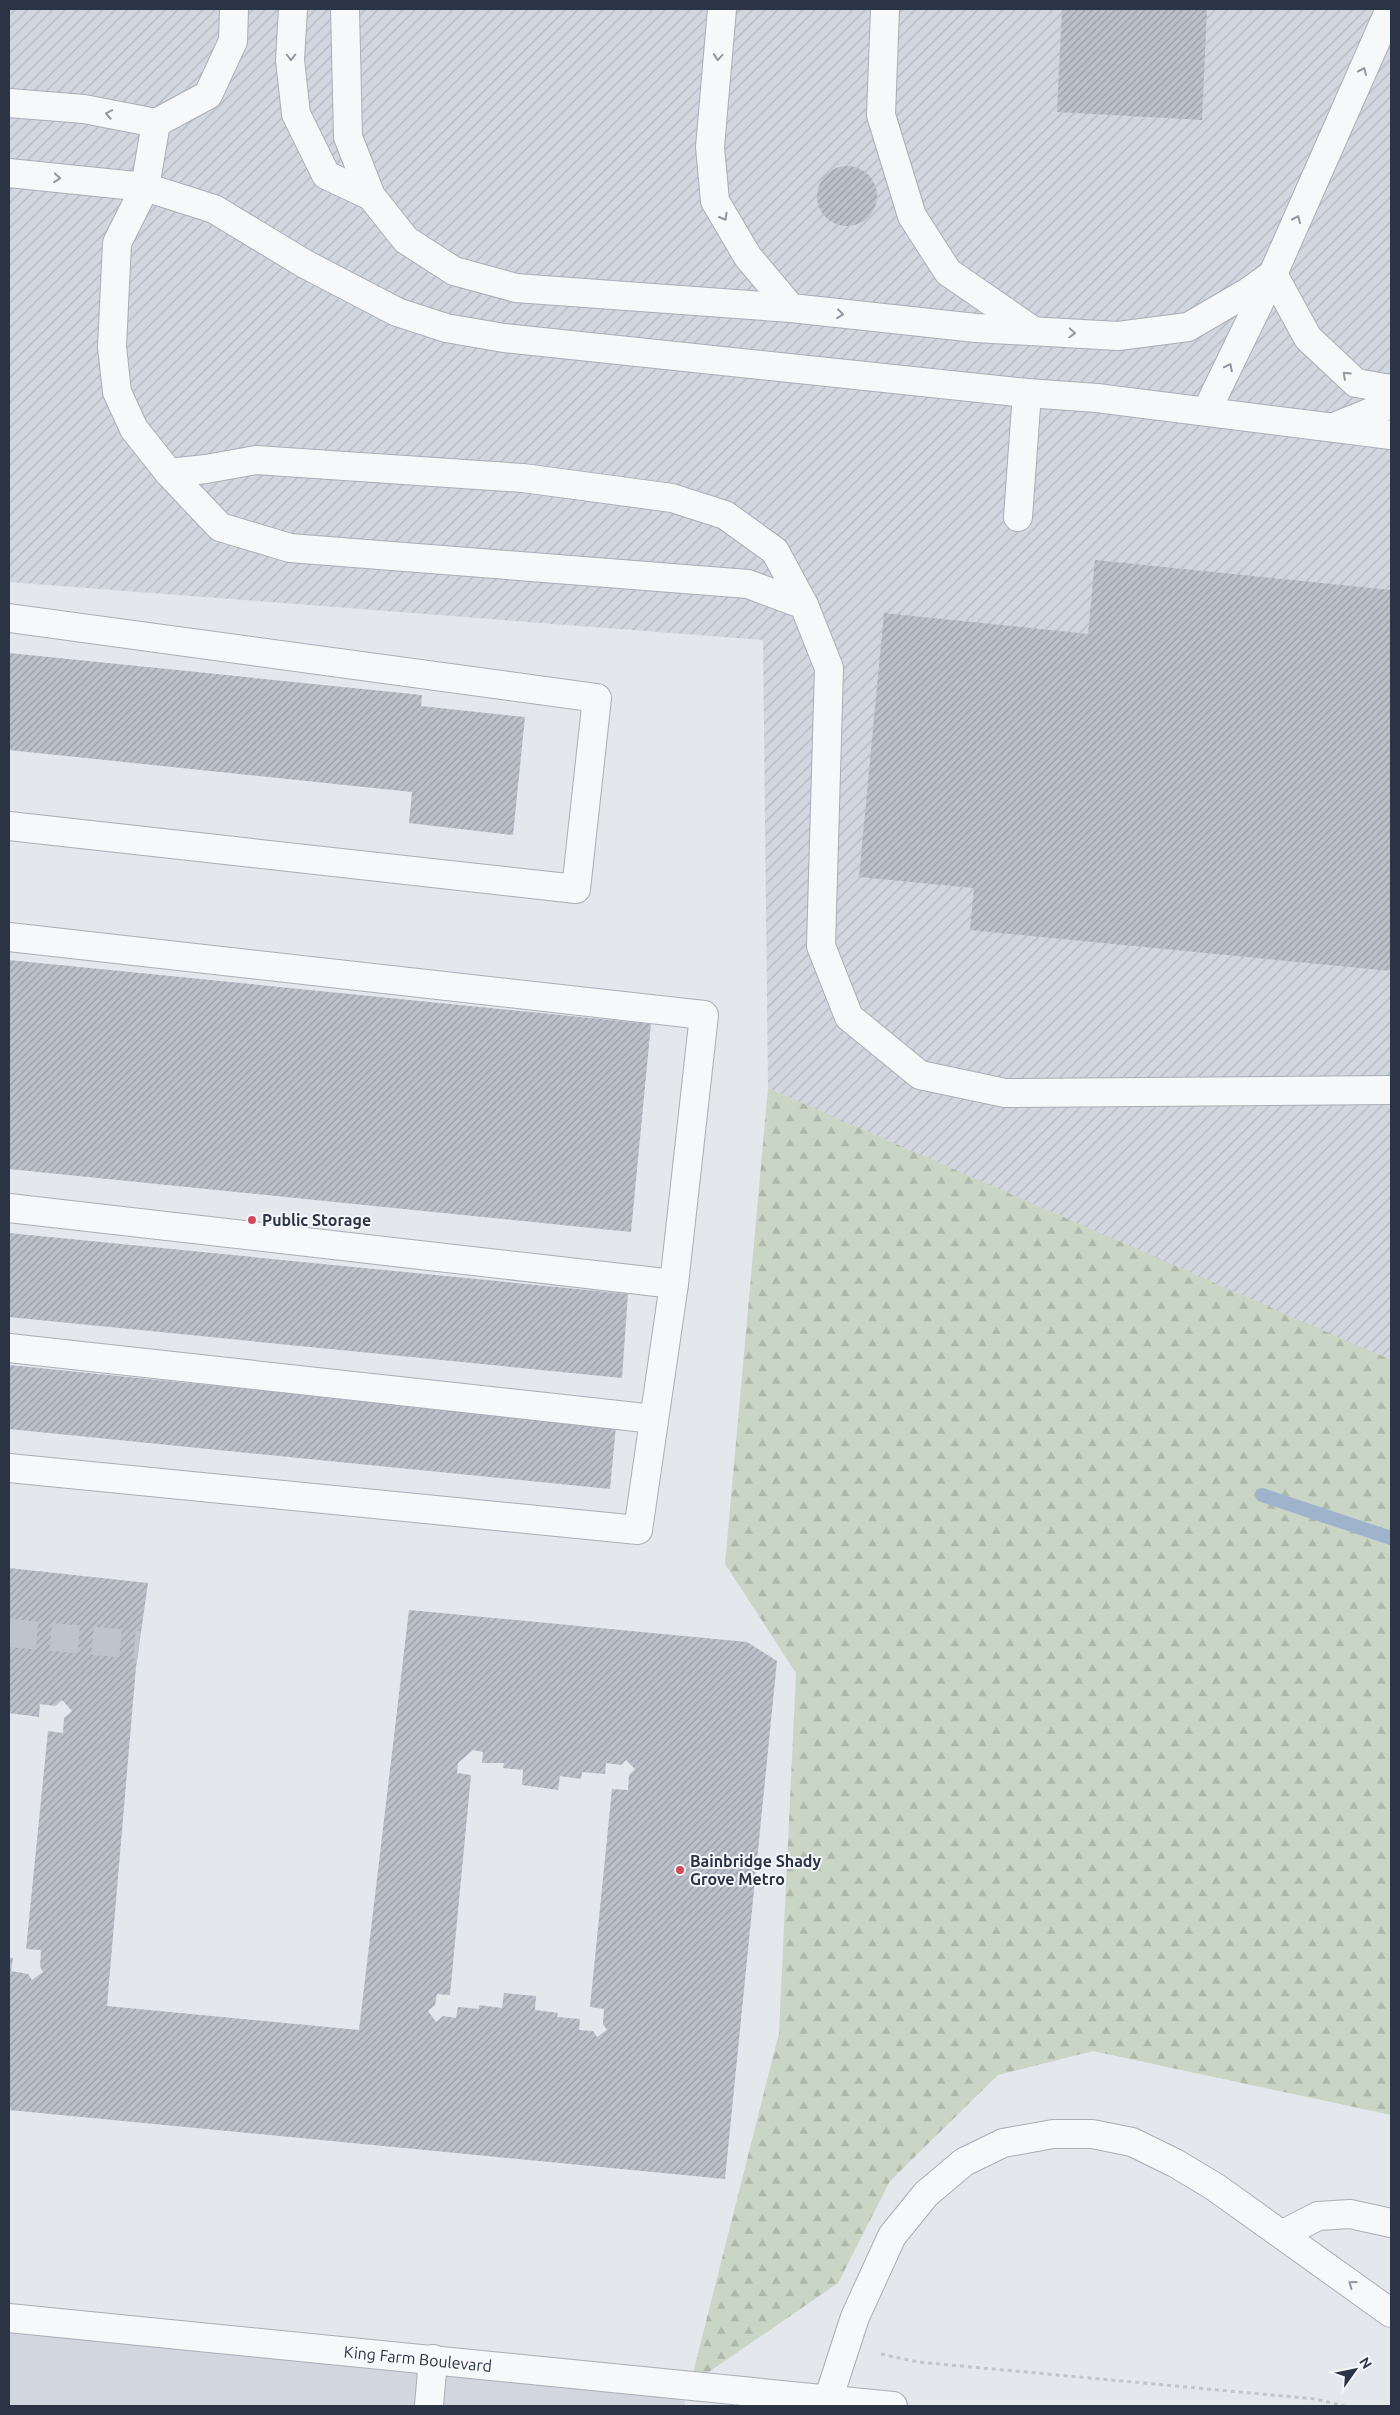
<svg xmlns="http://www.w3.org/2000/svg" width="1400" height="2415" font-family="Ubuntu,sans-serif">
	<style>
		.built { fill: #d2d6de }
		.industrial { fill: url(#industrial-furrows) }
		.forest { fill: url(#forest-firs) }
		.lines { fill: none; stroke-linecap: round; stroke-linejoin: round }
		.stream { stroke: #9fb4cc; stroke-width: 14 }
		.building { fill: url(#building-hatch); fill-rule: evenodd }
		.minor-tunnel { stroke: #bfc3cb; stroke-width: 28; stroke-dasharray: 28 14; stroke-linecap: butt }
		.minor-casing { stroke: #a9aeb7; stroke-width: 30 }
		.path { stroke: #c2c5cb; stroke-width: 3; stroke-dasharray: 4 4; stroke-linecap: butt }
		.minor { stroke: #f7f8fa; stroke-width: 28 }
		.oneway { stroke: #9196a0 }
		.poi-dot { fill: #d1495b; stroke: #f4f6f9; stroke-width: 2 }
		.labels { text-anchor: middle; stroke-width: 4; stroke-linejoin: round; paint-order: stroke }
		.poi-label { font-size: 16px; font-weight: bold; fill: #2b3445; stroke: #f4f6f9; text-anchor: start }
		.street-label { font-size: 16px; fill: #2b3445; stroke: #f4f6f9 }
	</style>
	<defs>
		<pattern id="industrial-furrows" width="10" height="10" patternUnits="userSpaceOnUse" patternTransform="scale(1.25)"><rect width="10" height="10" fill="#d2d6de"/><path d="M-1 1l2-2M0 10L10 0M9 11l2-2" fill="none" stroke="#b4b8c0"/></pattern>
		<pattern id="forest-firs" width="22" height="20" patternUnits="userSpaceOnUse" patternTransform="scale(1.25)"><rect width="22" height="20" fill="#c9d6c5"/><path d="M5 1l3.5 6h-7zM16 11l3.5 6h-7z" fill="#adb8ab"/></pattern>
		<pattern id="building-hatch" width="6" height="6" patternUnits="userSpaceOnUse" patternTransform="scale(1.25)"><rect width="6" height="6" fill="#bbc0ca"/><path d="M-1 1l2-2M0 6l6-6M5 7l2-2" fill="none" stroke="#989da6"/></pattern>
	</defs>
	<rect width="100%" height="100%" fill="#e4e7ec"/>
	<path class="built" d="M9,2318L690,2385L684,2406H9Z"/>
	<path class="industrial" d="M9,9H1391V1367L768,1088L763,640L9,582Z"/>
	<path class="forest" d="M768,1088L1391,1360V2115L1093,2051L998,2075L890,2181L838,2283L690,2385L779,2033L796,1673L725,1564Z"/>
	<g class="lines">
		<path class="stream" d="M1262,1495L1391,1538"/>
	</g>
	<path class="building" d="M1062,9H1207L1202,120L1057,112Z
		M817 196a30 30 0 1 1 60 0a30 30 0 1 1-60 0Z
		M1095,560L1391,590V971L970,930L974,888L859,877L884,613L1088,634Z
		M9,653L422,695L421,706L525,717L513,835L409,823L412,792L9,750Z
		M9,960L651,1024L631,1232L9,1169Z
		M9,1233L628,1294L622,1378L9,1317Z
		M9,1365L616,1426L610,1489L9,1429Z
		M9,1568L148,1583L136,1667L107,2006L359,2030L409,1610L747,1642L777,1661L725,2179L9,2110V1958H13L11,1971L28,1974L32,1980L43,1972L40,1966L41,1950L26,1949L48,1731L63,1733L64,1718L72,1711L62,1700L55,1706L40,1704L39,1717L9,1713ZM473,1750L483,1752L482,1763H504L503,1768L523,1770L522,1785L558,1790L560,1776L581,1779L582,1772L605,1774L606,1763L621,1765L626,1760L635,1769L629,1775L628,1790L612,1789L590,2007L604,2009L603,2024L607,2030L597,2037L593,2031L579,2030L580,2019L557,2017L558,2013L535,2010L536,1996L504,1993L502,2008L479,2005V2009L458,2007L456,2018L443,2016L436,2022L428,2011L435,2005L437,1994L450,1995L471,1775L457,1773L458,1763Z"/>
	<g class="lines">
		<path class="minor-tunnel" d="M9,1633L139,1645"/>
		<g class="minor-casing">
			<g id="minor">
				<path d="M293,9L290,60L296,114L326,175L371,196"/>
				<path d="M345,9L348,137L371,196L406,240L454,271L516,288L791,308"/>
				<path d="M722,9L710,147L715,201L748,257L791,308L976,328L1118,336L1188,327L1248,292L1273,274L1308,338L1356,383L1391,389"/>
				<path d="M885,9L881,115L912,216L948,272L1032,330"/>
				<path d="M9,103L84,109L156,123L208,95L233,41L234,9"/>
				<path d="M156,123L145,187L117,243L112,347L117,392L134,429L169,473L220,527L290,548L748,584L804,605"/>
				<path d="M9,173L145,187L214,209L305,264L397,312L446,328L504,338L1027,393L1097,398L1391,435"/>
				<path d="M1207,410L1273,274L1390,9"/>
				<path d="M1339,425L1391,404"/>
				<path d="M169,473L206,469L256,460L523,478L672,498L725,515L775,551L804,605L829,668L821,946L849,1017L920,1075L1005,1093L1391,1090"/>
				<path d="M1018,517L1027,393"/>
				<path d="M9,618L597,698L576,889L9,826"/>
				<path d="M9,937L704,1015L674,1284L9,1208"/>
				<path d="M9,1348L654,1419"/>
				<path d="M9,1468L638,1530L674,1284"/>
				<path d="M1283,2234L1318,2216L1350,2214L1391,2223"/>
				<path id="s1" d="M9,2318L893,2406"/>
				<path d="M429,2406L433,2359"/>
				<path d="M826,2406L855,2317L892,2236L926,2194L964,2162L1003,2143L1053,2134H1092L1132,2142L1175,2163L1215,2187L1391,2313"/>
			</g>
		</g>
		<path class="path" d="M881,2354L918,2362L1315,2399L1345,2406"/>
		<use href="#minor" class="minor"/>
	</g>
	<defs><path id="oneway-chevron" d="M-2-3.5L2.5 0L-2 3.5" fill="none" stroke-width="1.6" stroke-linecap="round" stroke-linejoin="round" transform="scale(1.25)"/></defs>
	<g class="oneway">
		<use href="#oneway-chevron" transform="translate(291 57) rotate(90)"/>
		<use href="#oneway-chevron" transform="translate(718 57) rotate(95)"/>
		<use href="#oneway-chevron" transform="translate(1363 71) rotate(-66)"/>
		<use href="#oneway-chevron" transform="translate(109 114) rotate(-169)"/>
		<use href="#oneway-chevron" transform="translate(57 178) rotate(5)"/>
		<use href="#oneway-chevron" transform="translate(724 217) rotate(60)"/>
		<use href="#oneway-chevron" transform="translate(1297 219) rotate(-66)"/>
		<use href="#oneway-chevron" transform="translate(840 314) rotate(6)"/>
		<use href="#oneway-chevron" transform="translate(1072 333) rotate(3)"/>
		<use href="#oneway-chevron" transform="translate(1229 367) rotate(-63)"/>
		<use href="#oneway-chevron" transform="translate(1346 375) rotate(-137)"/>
		<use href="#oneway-chevron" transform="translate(1352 2284) rotate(-144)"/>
	</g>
	<g class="poi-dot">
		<circle cx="252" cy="1220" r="5"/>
		<circle cx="680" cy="1870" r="5"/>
	</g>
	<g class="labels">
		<g class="poi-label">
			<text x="262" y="1226">Public Storage</text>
			<text x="690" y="1867">Bainbridge Shady<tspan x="690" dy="18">Grove Metro</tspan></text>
		</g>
		<g class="street-label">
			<text dy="6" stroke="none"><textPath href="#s1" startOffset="411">King Farm Boulevard</textPath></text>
		</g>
	</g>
	<rect width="1400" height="2415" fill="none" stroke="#2b3445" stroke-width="20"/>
	<g transform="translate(1355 2370) rotate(57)" stroke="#f4f6f9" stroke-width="4" paint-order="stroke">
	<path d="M0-4L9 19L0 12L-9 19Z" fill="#2b3445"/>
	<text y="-8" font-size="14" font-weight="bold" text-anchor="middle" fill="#2b3445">N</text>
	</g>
</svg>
